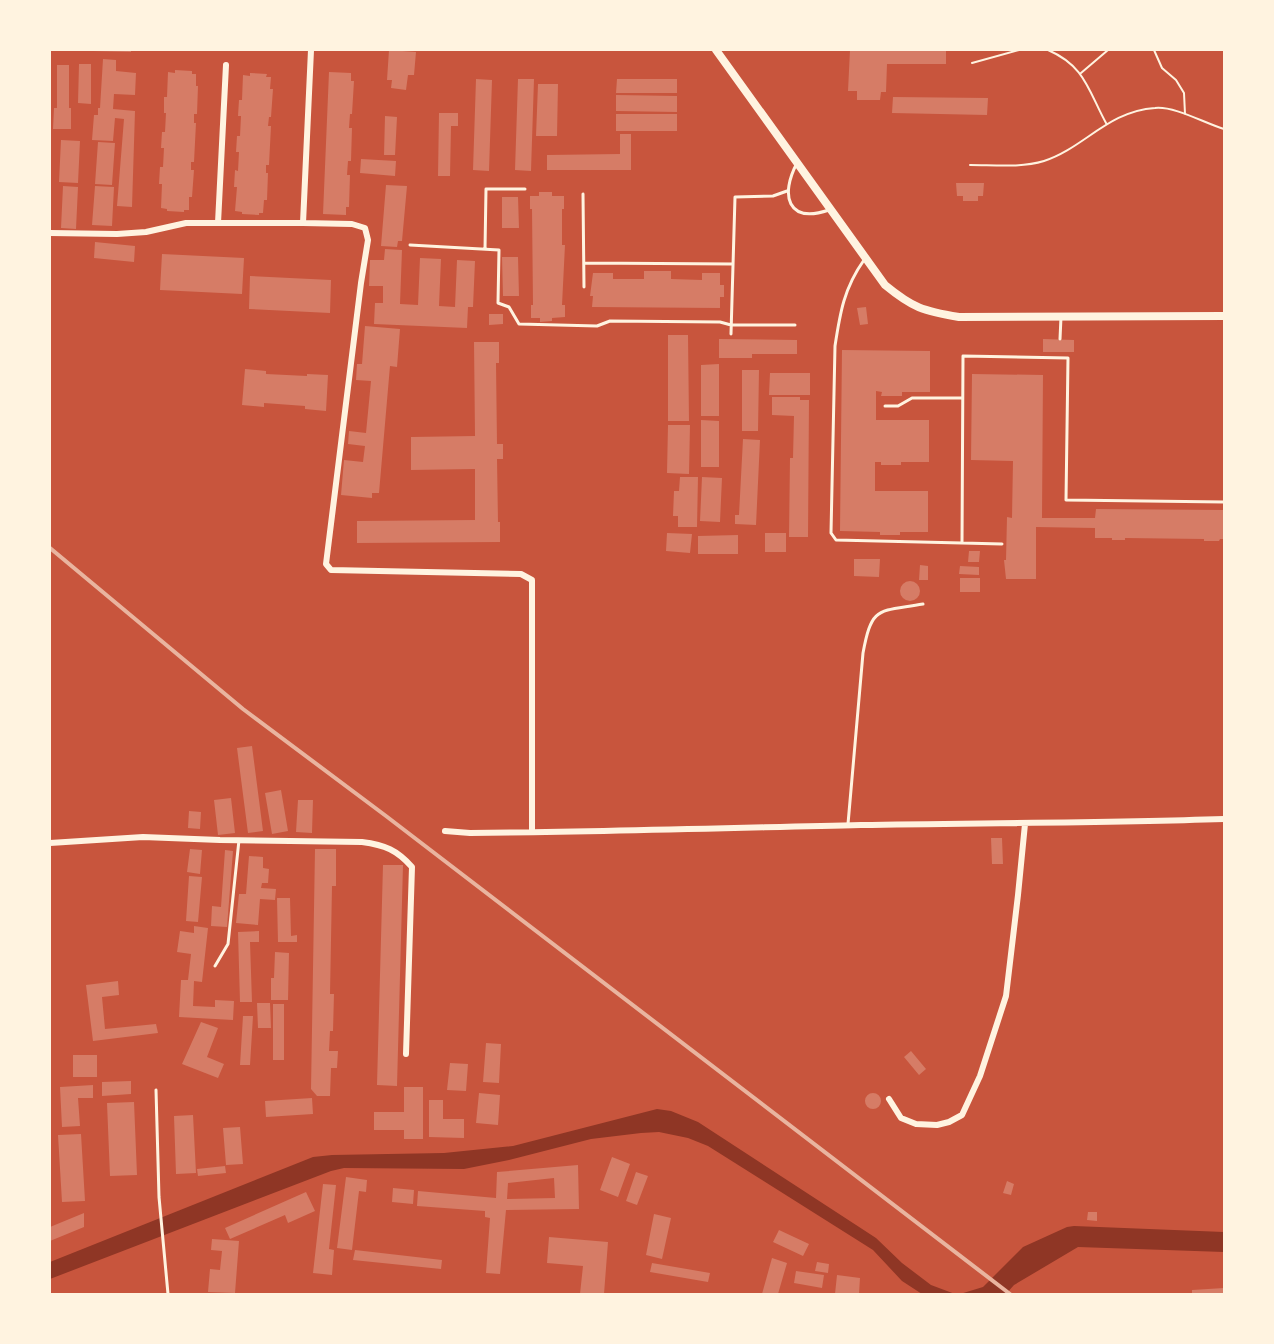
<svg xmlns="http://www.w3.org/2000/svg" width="1274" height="1344" font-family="Commissioner,sans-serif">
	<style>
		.water { fill: #8f3625 }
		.building { fill: #d67c66; fill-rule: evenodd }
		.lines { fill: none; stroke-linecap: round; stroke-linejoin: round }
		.path { stroke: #fff3e0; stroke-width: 2 }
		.service { stroke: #fff3e0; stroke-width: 3 }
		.minor { stroke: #fff3e0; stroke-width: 6 }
		.tertiary { stroke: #fff3e0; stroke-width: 8 }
		.rail { stroke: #e9b49f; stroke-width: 4 }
	</style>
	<rect width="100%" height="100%" fill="#c8553d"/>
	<path class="water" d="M657,1109L671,1111L698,1122L876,1238L902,1263L931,1285L955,1294H922L902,1281L873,1250L708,1146L688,1138L659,1132L641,1133L591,1139L509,1160L464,1169L344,1168L331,1171L50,1279V1262L313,1157L332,1155L444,1153L513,1146Z
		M1074,1226L1224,1232V1252L1078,1247L1014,1285L1006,1294H960L983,1287L1023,1247L1067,1227Z"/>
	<path class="building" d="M93,50H131V52L93,51Z
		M389,50L416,52L414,75H408L406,90L391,88L392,80H387Z
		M850,50H946V64H887L886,92H881L880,100H857V91H848Z
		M103,59L116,60V71L136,73L135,95L114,94L113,109L135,111L132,207L117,206L124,119L115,118L113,141L92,140L94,115H98V108H100Z
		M79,64H91V104L78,103Z
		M57,65H69V108H71V129H53L54,108H57Z
		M175,70L192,71V74H196V86H198L197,114H194V123H196L194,162H191V170H194L192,197H189V210H184V212L167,211V209L161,208L162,184H159L160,167H163L164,148H161L162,132H165L166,113H164V97H167L168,72L175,73Z
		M329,72L351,73V81H354L352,114H350L349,128H352L351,161H348L347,175H350L349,207H346V215L323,214Z
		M250,73L267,74L266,77H271L270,89H273L271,117H269L268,126H271L269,165H266V173H268L267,200H264L263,213H259V215L242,214V212L235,211L237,187H234L235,170L238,171L239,152H236L237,136H240L241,116H238L239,100H242L243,75L250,76Z
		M476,79L492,80L489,171L473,170Z
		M518,79H534L531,171L515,170Z
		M617,79H677V93H616Z
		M538,84H558L557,136H536Z
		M616,95L677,96V112L616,111Z
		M893,97L988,98L987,115L892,113Z
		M439,113H458V126H451L450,176H438Z
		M616,114H677V131H616Z
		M385,116L397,117L395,155H384Z
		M620,134H631V170H547V155L620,154Z
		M61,140L80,141L78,183L59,182Z
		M98,142L115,143L112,185L95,184Z
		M361,159L396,161L395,176L360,173Z
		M956,183H984L983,196H978V201H963V196H957Z
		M386,185L407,186L402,241H398L397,247L381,246Z
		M63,186L78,187L76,229L61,228Z
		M95,186L114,187L112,226L92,225Z
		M539,192H552V196H564V209H562V245H565L562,305H565V317L552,318V321L540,322V318H531V305H533L532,209H530V196H539Z
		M502,197H518L519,228H502Z
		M95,242L135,246L134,262L94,258Z
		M385,249L402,250L400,304L418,305L420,258L441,259L439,306L455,307L457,260L475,261L473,307H468L467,328L374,324L375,303H383V286H369L370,260H384Z
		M162,254L244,258L242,294L160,290Z
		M502,257H518L519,296H503Z
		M644,271H671V279L702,280V273H720V285H724V297H720V308L592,307L593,296H590L593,273H613V279H644Z
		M250,276L331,280L330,313L249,309Z
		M866,307L868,324L860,325L857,308Z
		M489,314H503V324L489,325Z
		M365,326L400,329L397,367L390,366L379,493H372V498L341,495L344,460L363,462L365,446L348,444L349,431L366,433L371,381L356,380L357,364H362Z
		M668,335H688L689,421H668Z
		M719,339L797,340V354H752V358H719Z
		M1043,339L1074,340V352H1043Z
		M474,342H499V363H496L497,444H503V459H497L498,522H500V542L357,543V521L475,520V469L411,470V437L475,436Z
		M842,350L930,351V392H902V396H881L882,392L876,391V420H929V462H901V465H881V462H875V491H928V532H900V535H880V532L840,531Z
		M719,364V416H701V365Z
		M245,369L266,371V374L307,376V374L328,375L326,411L305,409V406L264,403V407L242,405Z
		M742,370H759L758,431H742Z
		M770,373H810V395H769Z
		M972,374L1043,375L1042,518H1095L1096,509L1224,510V539H1220L1219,541H1204V539L1125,538V540H1112V538H1095V528L1036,527V579H1006L1004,560H1006L1007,517L1012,518L1013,461L971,460Z
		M772,397H800V400H809L808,537H789L790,458H793L794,416L772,415Z
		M701,420L719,421V467H701Z
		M668,425H690L689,474L667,473Z
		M743,439L760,440L756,525L735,524V515H739Z
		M680,477H698L697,527H678V516H673L674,491H679Z
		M702,477L722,478L720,522L700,521Z
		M667,533L692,534L690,553L666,551Z
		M765,533H786V552H765Z
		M738,535V554H698V536Z
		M969,551H980L979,562H968Z
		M854,559H880L879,577L854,576Z
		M920,565L928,566V580H919Z
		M960,566L979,567V575L959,574Z
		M960,578H980V592H960Z
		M900 591a10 10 0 1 1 20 0a10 10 0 1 1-20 0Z
		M252,746L263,831L248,833L237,748Z
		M281,790L288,831L272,834L265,793Z
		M231,798L235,833L218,835L214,800Z
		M298,800H313L312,833L296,832Z
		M189,811L201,812L200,829L188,828Z
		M991,838H1002L1003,864H992Z
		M190,849L202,850L200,874L187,872Z
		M315,849H336V886H332L330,994H334L333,1031H330L329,1051H338L337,1068H331L330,1096H317L311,1089Z
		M225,850L233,851L227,927L211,926L212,906L221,907Z
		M249,856L263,857V868L269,869L268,883H262L261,888L276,889L275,900L260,899L258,925L236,923L239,894H246Z
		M383,865H403L397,1086L377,1085Z
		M189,876L202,877L198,922L186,921Z
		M277,898H290L291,936L297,935V942H278Z
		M194,926L208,928L202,982L194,981L193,1006L215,1007V1000L234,1001L233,1020L179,1017L181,980H188L191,954L177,952L180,931L194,933Z
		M259,931V942H250L252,1002H240L238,932Z
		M275,952L289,953L288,1000H271V978H274Z
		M118,981L119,995L102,997L105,1029L156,1024L158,1033L93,1041L86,985Z
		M257,1003H270L271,1028H258Z
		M273,1004H284V1060H273Z
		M243,1016H253L250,1065H240Z
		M201,1022L218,1028L207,1057L224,1064L218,1078L182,1064Z
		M486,1043L501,1044L499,1083L483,1082Z
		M911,1051L926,1069L919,1075L904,1057Z
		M73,1055H97V1077H73Z
		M450,1063L468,1064L466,1091L447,1090Z
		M131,1081V1094L102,1096V1082Z
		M93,1085V1098H78L80,1126L62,1127L60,1087Z
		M404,1087H423V1139H404V1130H374V1112H404Z
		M479,1093L500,1095L498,1125L476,1123Z
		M865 1101a8 8 0 1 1 16 0a8 8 0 1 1-16 0Z
		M312,1098L313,1114L266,1117L265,1101Z
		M429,1100H443V1119H464V1138L429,1137Z
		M134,1102L137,1175L110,1176L107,1103Z
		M193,1115L196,1173L176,1174L174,1116Z
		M240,1127L243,1164L226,1165L223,1128Z
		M81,1134L85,1201L62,1202L58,1135Z
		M612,1157L630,1164L618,1197L600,1190Z
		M578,1165L579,1209L506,1210L500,1274L486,1273L490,1218L485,1217V1211L417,1206L418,1191L496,1198L497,1172ZM554,1178L555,1198L507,1199L508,1183Z
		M225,1166L226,1173L198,1176L197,1169Z
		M636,1172L648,1176L637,1205L626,1201Z
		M346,1177L367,1180L366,1192L359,1191L352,1250L337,1248Z
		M1007,1181L1014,1184L1011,1195L1003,1193Z
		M323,1184L336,1185L329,1249L334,1250L332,1275L313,1273Z
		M393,1188L414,1190L413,1204L392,1202Z
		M306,1192L315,1211L288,1223L285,1215L230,1239L225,1228Z
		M1088,1212H1097V1221L1087,1220Z
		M84,1213V1227L50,1241V1227Z
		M654,1214L671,1218L662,1259L646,1255Z
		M779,1230L809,1244L803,1256L773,1242Z
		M549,1237L608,1242L604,1294H580L583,1266L547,1263Z
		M212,1239L239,1241L235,1293L208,1292L210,1269L220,1270L222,1251L211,1250Z
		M355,1250L442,1260L441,1269L353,1260Z
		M772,1258L787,1263L778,1294H762Z
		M817,1262L829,1264L828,1273L815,1271Z
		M652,1263L710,1273L708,1282L650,1272Z
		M796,1271L824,1275L822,1288L794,1283Z
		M837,1275L860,1278L859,1294H835Z
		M1224,1288V1294H1192V1290Z"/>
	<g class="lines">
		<path class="path" d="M1048,50C1085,66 1088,90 1106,123
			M1154,50L1162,68L1176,80L1184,93L1185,114
			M972,63L1019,50
			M1081,73L1108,50
			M970,165C994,165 1021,168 1044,161C1084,148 1108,111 1155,108C1175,106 1204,123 1224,129"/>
		<path class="service" d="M797,163C780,195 787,224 829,210
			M583,194L584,287
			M410,245L499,250L498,303L509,307L519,324L597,326L610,321L720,322L731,325H795
			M485,249L486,189H525
			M864,260C844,288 840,313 835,346L831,533L836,540L962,543L963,356L1068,358L1066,500L1224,502
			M584,263L733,264
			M731,334L735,197L773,196L787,191
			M1060,339L1061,317
			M885,406H898L912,398H962
			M962,543L1002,544
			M848,824L863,653C872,605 878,612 923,604
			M215,966L228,944L239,840
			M156,1090L159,1197L168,1294"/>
		<path class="minor" d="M218,223L226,65
			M303,223L311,50
			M50,233L117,234L146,232L186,223H303L352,224L365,228L368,240L361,283L326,564L331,570L521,574L532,580V832
			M445,831L470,833C600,832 731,828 861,825C982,823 1103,823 1224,819
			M50,843L143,837L220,840L362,842C385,845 397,850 412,867L406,1054
			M889,1099L901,1118L916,1124L937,1125L949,1122L962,1115L980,1076L1006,996L1018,895L1025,824"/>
		<path class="tertiary" d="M716,50L885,285C913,308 923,311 959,317L1224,316"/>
		<path class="rail" d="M50,548L243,709L386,816L1010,1294"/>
	</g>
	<rect width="1274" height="1344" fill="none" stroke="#fff3e0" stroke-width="102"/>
</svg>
